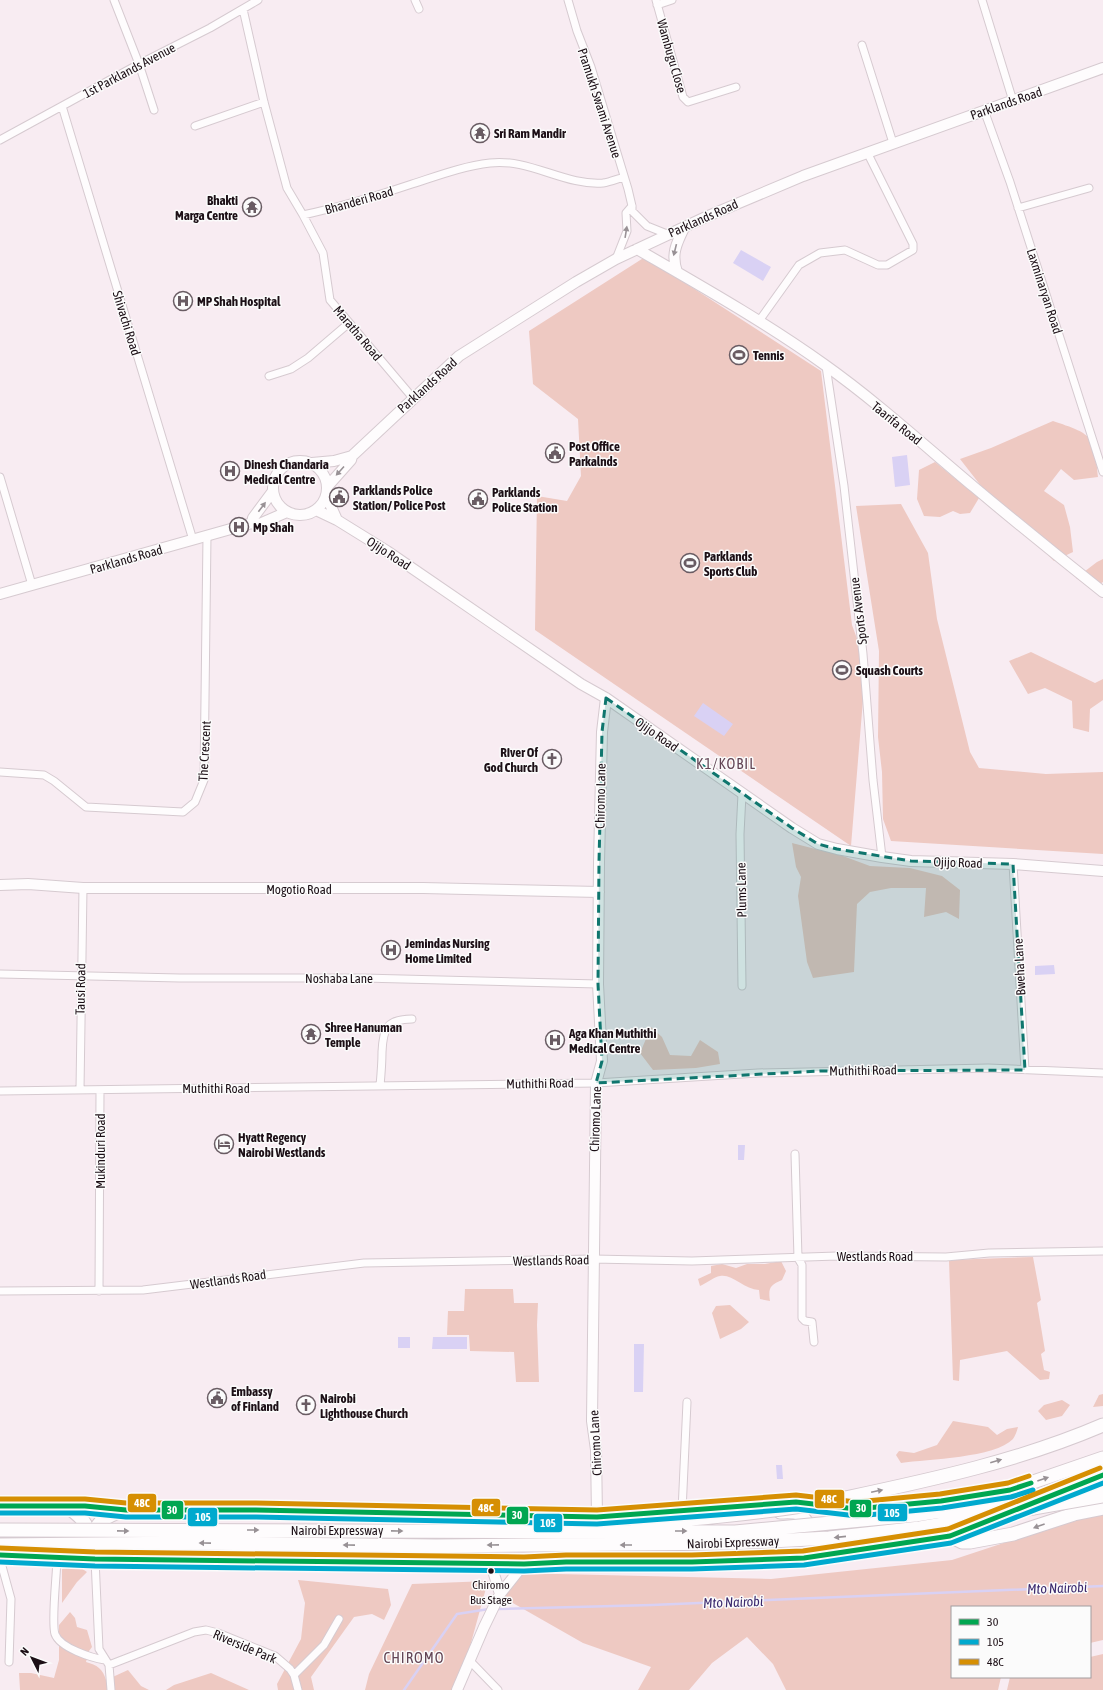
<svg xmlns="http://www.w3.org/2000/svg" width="1103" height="1690" font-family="'Asap Condensed',sans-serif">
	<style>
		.green { fill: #eec9c2 }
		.water { fill: #d9d1f4 }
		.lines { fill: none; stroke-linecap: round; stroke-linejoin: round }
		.stream { stroke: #d9d1f4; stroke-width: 2.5 }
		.street-casing { stroke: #d6cad0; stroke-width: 9 }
		.secondary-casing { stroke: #d6cad0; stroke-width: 12 }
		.highway-casing { stroke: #d6cad0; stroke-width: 15 }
		.street { stroke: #fefcfd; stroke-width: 7 }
		.secondary { stroke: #fefcfd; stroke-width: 10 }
		.highway { stroke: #fefcfd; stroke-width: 13 }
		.highway-bridge-casing { stroke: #d6cad0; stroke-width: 15; stroke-linecap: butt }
		.highway-bridge { stroke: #fefcfd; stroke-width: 13 }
		.bus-1-casing { stroke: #fbfbfb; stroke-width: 8 }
		.bus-2-casing { stroke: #fbfbfb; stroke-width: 8 }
		.bus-3-casing { stroke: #fbfbfb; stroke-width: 8 }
		.bus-1 { stroke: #00a651; stroke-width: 5 }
		.bus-2 { stroke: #00a9ce; stroke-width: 5 }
		.bus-3 { stroke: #d68f03; stroke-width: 5 }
		.oneway { fill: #989195 }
		.marked { fill: #0f766e; fill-opacity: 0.2; stroke: #0f766e; stroke-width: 3; stroke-dasharray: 8 5; stroke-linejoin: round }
		.bus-dot { fill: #1c0f16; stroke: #fbfbfb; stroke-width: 1.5 }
		.labels { text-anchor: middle; stroke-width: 3; stroke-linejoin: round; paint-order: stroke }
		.bus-label { font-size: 12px; fill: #1c0f16; stroke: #fbfbfb }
		.street-label { font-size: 13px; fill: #1c0f16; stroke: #fbfbfb }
		.poi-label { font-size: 13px; font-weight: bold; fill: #1c0f16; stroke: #fbfbfb; text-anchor: start }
		.water-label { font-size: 14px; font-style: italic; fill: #3b296e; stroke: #fbfbfb }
		.quarter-label { font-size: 15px; letter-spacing: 1px; fill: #634555; stroke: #fbfbfb }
		.line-badge { stroke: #fbfbfb; stroke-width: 1.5 }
		.badge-label { font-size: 11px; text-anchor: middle; font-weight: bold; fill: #fff }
	</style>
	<rect width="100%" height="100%" fill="#f8ecf2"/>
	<path class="green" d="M645,257L821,371L852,625L866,663L851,846L535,630L537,496L567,501L581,476L578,419L533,384L529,331Z
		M1053,421C1091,434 1095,434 1098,477L1074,480L1061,469L1044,491L1064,505L1070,527L1073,552L1054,561L1028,535L1006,518L960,459L991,448Z
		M935,462L979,498L970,513L960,514L953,511L940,517L924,516L917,499L919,470Z
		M901,504L928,553L937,619L970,752L979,768L1046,774L1103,772V854L891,841L883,819L882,772L878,737L879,651L856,506Z
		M1103,559V582L1092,589L1076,578L1097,562Z
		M1031,652L1095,683L1103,679V700L1090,709L1089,732L1073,728L1072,701L1045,688L1028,694L1009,661Z
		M792,843L843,856L870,866L910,868L942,876L960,890L959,919L946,912L924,917L926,888H891L870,892L857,904L854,972L813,978L807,962L798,896L801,877L796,867Z
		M651,1027L662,1037L670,1055L691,1056L700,1040L718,1052L720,1064L696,1068L653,1070L640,1053Z
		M1033,1257L1041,1300L1037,1303L1045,1351L1041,1354L1044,1370L1050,1372L1049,1379L1040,1380L1007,1351L960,1360L959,1381L953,1380L949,1260Z
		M781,1261L786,1271L782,1280C770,1285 768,1288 770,1301L760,1299L759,1290C744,1289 731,1273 720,1276C714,1277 707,1283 700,1286L698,1279L711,1273V1266L722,1264L736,1268L747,1264H765Z
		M465,1289H513L514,1303H538L537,1325L539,1382H516L514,1352L470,1351L469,1335H447L448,1311H464Z
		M730,1305L749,1322L741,1329L720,1339L712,1313L716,1306Z
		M1103,1394V1406L1093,1407L1099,1395Z
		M1062,1400L1070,1405L1062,1416L1046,1420L1038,1411L1044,1405Z
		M953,1421L988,1427L997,1435L1007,1429L1018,1427C1017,1431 1015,1436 1013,1439C995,1458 928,1459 901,1463L896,1455L899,1451L914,1453L937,1445Z
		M1103,1514V1640L1090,1643V1607H952V1677H1001L998,1690H786L773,1664L747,1637L712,1663L689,1690H638L651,1667L583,1643L504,1598L514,1573L771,1579L952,1560L1070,1521Z
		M78,1566L87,1572L77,1582L62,1603V1569Z
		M298,1580L388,1589L391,1605L384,1620L372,1614L354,1617L311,1677L314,1690H278L277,1684L301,1639L305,1603Z
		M488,1581L469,1650L454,1690H365L369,1674L412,1584Z
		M70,1612L75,1618L77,1627L87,1630L92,1647L89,1651L86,1662C97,1665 103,1669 106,1680L128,1670L141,1686L149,1690H20L19,1673H31L54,1678L59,1660V1625Z
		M1103,1654V1690H1007L1010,1677H1090V1657Z
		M211,1673L249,1690H166L174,1685Z"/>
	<path class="water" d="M741,250L771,267L763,281L733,263Z
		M907,455L910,485L895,487L892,457Z
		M703,703L733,724L724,736L694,716Z
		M1054,965L1055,974L1035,975V966Z
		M738,1145H745L744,1160H738Z
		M398,1337H410V1348H398Z
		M433,1337H467V1349H432Z
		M634,1344H644L643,1392H634Z
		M776,1465H782L783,1479H777Z"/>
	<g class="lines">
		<path class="stream" d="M496,1609L652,1605L1103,1586
			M404,1690L457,1614L489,1609"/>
		<g class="street-casing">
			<path id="street" d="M114,0L139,64L154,110
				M415,0L419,9
				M568,0L577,31L591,67L628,189L632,206V211L647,226L667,234
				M656,0L683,97L688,102L736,87
				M982,0L1013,101
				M657,5L672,0
				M243,9L264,102L287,188L303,215C340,207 376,196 412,184C437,176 463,166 490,163C529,158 565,186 603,183C610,182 617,179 624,177
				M862,45L893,143
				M62,106L193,540
				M984,110L1010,182L1103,472
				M195,126L264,102
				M0,140L139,64L210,28L258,0
				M1018,208L1089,188
				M303,215L323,253L330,300L413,398
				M616,259L627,231L626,213L632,206
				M759,321L799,265L820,253L845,250L878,265H887L913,250V244L867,152
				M826,366L844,486L863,654L873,780L882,857
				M269,376L291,369L308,358L349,323
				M0,477L32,585
				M0,772L44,775L54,781L86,807L183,812L195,802L204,780L207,536
				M1013,864L1025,1070
				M0,974L180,978H363L598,984
				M742,986L740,834L742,794
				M380,1086C381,1075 382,1063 382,1052C383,1029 386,1019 412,1019
				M80,1090L83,888
				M0,1091L596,1083L758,1073L988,1068L1103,1073
				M795,1154L798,1258L802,1265V1318L805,1321L812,1322L814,1342
				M0,1291L143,1290L364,1263L593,1259L692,1261L837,1256L946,1257L989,1253L1103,1251
				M99,1291L100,1091
				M682,1511L687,1402
				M57,1557C57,1573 51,1622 55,1634C60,1648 92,1658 105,1660
				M0,1559L11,1599L9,1662
				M95,1559L99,1649L109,1665L111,1690
				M470,1661L498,1690
				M109,1665L194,1632L206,1630L218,1633L275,1656L290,1669L294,1675L298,1690
				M294,1675L324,1645L339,1619"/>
		</g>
		<g class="secondary-casing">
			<path id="secondary" d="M637,249C701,286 765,322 825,365C877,402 925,446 974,487C1017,523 1060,558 1103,592
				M677,272C671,255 676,244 684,228
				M273 488a27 27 0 1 1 54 0a27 27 0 1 1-54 0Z
				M312,463L334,461L352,456
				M327,487L351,460L352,456L459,356L576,282L616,259L708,216L803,176L1103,68
				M326,495L337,520
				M316,510L337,520L387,551L581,684L606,698L792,828L818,844L837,849L882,857L911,861L1013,864L1103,871
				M252,523L253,518L273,491
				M0,594L252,523L257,525L287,512
				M0,885L28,884L83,888H423L599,892
				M597,1517L596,1450L592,1421L596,1083L602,1061L598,984L599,862L602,732L606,698
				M491,1564L500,1594
				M457,1690L484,1627L500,1594L524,1564"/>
		</g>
		<g class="highway-casing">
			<path id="highway" d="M1068,1488L1103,1475
				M827,1502C920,1482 1015,1463 1103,1425
				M813,1504L856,1509L941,1501L1010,1490L1103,1458
				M0,1506H85L126,1510H256L597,1517L703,1510L783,1503
				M66,1506C79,1515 90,1523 88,1541
				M780,1512C786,1512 795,1511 800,1514C806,1520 807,1527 817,1527
				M870,1525L900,1524L911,1530L912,1534
				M950,1536L962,1542H970L1013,1534L1074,1514L1103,1508
				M98,1540C90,1523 109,1515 122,1511
				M0,1555L95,1559L298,1560L524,1564L566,1562H692L804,1558L950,1536L996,1517"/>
		</g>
		<use href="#street" class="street"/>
		<use href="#secondary" class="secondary"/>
		<use href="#highway" class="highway"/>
		<g class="highway-bridge-casing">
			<path id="highway-bridge" d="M637,1523C700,1519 763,1513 825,1502
				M0,1530L735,1532L915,1515L1103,1486
				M0,1545L194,1543L436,1546L731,1543L829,1538L920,1528L1103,1496"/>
		</g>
		<use href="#highway-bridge" class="highway-bridge"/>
		<g class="bus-1-casing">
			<path id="bus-1" d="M0,1506H85L126,1510H256L597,1517L796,1502L856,1509L941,1501L1010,1490L1031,1483
				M0,1555L95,1559L524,1564L566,1562H692L804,1558L950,1536L1103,1475"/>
		</g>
		<g class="bus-2-casing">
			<path id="bus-2" d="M0,1513H85L126,1517H256L597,1524L796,1509L857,1516L942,1508L1011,1497L1033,1490
				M0,1562L95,1566L524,1571L566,1569H692L804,1565L951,1543L1103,1483"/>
		</g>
		<g class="bus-3-casing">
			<path id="bus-3" d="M0,1499H85L126,1503H256L597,1510L796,1495L856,1502L940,1494L1008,1483L1029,1476
				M0,1548L95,1552L524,1557L566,1555H692L803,1551L948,1529L1100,1468"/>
		</g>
		<use href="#bus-1" class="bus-1"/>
		<use href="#bus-2" class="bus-2"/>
		<use href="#bus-3" class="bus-3"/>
	</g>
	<defs><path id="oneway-solid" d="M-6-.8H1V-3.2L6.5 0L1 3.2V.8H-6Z"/></defs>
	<g class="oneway">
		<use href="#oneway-solid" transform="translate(626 232) rotate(-81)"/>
		<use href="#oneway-solid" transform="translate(675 250) rotate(104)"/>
		<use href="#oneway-solid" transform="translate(340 471) rotate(132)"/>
		<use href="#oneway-solid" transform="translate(262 507) rotate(-53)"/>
		<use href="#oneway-solid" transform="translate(996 1461) rotate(-16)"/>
		<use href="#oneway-solid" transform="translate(1043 1479) rotate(-19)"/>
		<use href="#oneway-solid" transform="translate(877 1491) rotate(-12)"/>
		<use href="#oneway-solid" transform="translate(1039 1526) rotate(160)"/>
		<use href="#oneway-solid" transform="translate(253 1530)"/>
		<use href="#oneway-solid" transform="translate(123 1531) rotate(1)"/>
		<use href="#oneway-solid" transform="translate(397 1531) rotate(1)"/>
		<use href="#oneway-solid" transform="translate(681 1531)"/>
		<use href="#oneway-solid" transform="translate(840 1537) rotate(174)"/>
		<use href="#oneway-solid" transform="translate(205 1543) rotate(-179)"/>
		<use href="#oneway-solid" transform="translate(349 1545) rotate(-179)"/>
		<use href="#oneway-solid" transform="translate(493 1545) rotate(179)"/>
		<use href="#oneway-solid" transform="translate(626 1545) rotate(180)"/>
	</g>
	<path class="marked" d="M606,698L792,828L818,844L837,849L911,861L1013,864L1025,1070L820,1071L596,1083L602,1061L598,984L599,862L602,732Z"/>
	<defs>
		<g id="temple-ring" transform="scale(1)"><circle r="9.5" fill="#fbfbfb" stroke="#695c63" stroke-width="1.5"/><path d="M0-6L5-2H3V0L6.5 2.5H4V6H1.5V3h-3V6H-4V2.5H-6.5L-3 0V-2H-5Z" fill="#695c63"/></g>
		<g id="hospital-ring" transform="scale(1)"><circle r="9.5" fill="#fbfbfb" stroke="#695c63" stroke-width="1.5"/><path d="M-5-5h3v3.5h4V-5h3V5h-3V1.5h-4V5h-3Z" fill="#695c63"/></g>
		<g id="stadium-ring" transform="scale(1)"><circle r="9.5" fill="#fbfbfb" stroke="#695c63" stroke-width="1.5"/><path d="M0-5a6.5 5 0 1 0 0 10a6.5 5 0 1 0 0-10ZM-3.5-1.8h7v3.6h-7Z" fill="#695c63"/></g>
		<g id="civic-ring" transform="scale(1)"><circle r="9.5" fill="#fbfbfb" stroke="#695c63" stroke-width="1.5"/><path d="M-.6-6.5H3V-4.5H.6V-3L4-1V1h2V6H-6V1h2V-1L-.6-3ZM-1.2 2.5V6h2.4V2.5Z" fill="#695c63"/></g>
		<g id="church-ring" transform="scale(1)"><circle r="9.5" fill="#fbfbfb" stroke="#695c63" stroke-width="1.5"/><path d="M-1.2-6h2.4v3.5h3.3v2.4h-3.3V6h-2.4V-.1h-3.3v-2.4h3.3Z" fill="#695c63"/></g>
		<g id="hotel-ring" transform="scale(1)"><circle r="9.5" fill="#fbfbfb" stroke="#695c63" stroke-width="1.5"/><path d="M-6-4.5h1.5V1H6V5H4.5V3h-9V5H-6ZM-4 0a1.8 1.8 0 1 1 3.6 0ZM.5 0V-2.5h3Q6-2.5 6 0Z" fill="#695c63"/></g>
	</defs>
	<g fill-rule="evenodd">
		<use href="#temple-ring" x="480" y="133"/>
		<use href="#temple-ring" x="252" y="207"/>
		<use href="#hospital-ring" x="183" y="301"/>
		<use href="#stadium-ring" x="739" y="355"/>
		<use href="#civic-ring" x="555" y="453"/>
		<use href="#hospital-ring" x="230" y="471"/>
		<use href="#civic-ring" x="339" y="497"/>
		<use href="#civic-ring" x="478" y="499"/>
		<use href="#hospital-ring" x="239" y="527"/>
		<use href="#stadium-ring" x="690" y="563"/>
		<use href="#stadium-ring" x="842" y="670"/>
		<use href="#church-ring" x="552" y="759"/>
		<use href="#hospital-ring" x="391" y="950"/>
		<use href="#temple-ring" x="311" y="1034"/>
		<use href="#hospital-ring" x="555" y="1040"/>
		<use href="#hotel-ring" x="224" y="1144"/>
		<use href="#civic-ring" x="217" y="1398"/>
		<use href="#church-ring" x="306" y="1405"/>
	</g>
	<circle class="bus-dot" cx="491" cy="1571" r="3.5"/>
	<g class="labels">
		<g class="bus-label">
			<text x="491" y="1589">Chiromo<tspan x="491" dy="15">Bus Stage</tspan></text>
		</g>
		<g class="street-label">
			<text transform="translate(672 56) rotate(74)" y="5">Wambugu Close</text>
			<text transform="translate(129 70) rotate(-28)" y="5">1st Parklands Avenue</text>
			<text transform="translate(600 103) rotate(72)" y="5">Pramukh Swami Avenue</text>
			<text transform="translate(1006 103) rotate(-19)" y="5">Parklands Road</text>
			<text transform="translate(359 200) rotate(-16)" y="5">Bhanderi Road</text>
			<text transform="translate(703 218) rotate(-24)" y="5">Parklands Road</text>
			<text transform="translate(1045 291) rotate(72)" y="5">Laxminaryan Road</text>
			<text transform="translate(127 323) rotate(73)" y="5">Shivachi Road</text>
			<text transform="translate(358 333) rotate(50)" y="5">Maratha Road</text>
			<text transform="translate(427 385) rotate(-42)" y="5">Parklands Road</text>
			<text transform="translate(897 423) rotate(39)" y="5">Taarifa Road</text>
			<text transform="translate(389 553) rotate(33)" y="5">Ojijo Road</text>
			<text transform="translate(126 559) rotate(-16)" y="5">Parklands Road</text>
			<text transform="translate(858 611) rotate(-97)" y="5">Sports Avenue</text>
			<text transform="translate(657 734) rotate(35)" y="5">Ojijo Road</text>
			<text transform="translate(204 751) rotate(-87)" y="5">The Crescent</text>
			<text transform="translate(600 796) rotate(-89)" y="5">Chiromo Lane</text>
			<text transform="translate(958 862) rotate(2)" y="5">Ojijo Road</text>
			<text x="299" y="894">Mogotio Road</text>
			<text transform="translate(741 890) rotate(-91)" y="5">Plums Lane</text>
			<text transform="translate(1019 967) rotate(-93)" y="5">Bweha Lane</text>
			<text x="339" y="983">Noshaba Lane</text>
			<text transform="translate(80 989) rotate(-89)" y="5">Tausi Road</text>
			<text transform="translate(863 1070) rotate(-1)" y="5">Muthithi Road</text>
			<text transform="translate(540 1083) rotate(-1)" y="5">Muthithi Road</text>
			<text x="216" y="1093">Muthithi Road</text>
			<text transform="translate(595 1119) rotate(-88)" y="5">Chiromo Lane</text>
			<text transform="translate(100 1151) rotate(-90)" y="5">Mukinduri Road</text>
			<text x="875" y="1261">Westlands Road</text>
			<text transform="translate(551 1260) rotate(-1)" y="5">Westlands Road</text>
			<text transform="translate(228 1279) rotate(-8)" y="5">Westlands Road</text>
			<text transform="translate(595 1443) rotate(-93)" y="5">Chiromo Lane</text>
			<text x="337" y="1535">Nairobi Expressway</text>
			<text transform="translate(733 1542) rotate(-2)" y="5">Nairobi Expressway</text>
			<text transform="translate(245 1646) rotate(23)" y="5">Riverside Park</text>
		</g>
		<g class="poi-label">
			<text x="494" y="138">Sri Ram Mandir</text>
			<text x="238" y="205" text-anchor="end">Bhakti<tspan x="238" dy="15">Marga Centre</tspan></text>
			<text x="197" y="306">MP Shah Hospital</text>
			<text x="753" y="360">Tennis</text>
			<text x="569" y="451">Post Office<tspan x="569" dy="15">Parkalnds</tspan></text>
			<text x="244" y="469">Dinesh Chandaria<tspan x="244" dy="15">Medical Centre</tspan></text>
			<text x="353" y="495">Parklands Police<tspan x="353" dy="15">Station/ Police Post</tspan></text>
			<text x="492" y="497">Parklands<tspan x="492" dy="15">Police Station</tspan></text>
			<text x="253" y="532">Mp Shah</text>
			<text x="704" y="561">Parklands<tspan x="704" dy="15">Sports Club</tspan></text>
			<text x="856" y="675">Squash Courts</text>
			<text x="538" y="757" text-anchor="end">RIver Of<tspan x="538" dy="15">God Church</tspan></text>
			<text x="405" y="948">Jemindas Nursing<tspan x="405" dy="15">Home Limited</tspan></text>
			<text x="325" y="1032">Shree Hanuman<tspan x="325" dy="15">Temple</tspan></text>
			<text x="569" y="1038">Aga Khan Muthithi<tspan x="569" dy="15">Medical Centre</tspan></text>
			<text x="238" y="1142">Hyatt Regency<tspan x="238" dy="15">Nairobi Westlands</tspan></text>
			<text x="231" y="1396">Embassy<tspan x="231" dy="15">of Finland</tspan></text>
			<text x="320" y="1403">Nairobi<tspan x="320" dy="15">Lighthouse Church</tspan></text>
		</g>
		<g class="water-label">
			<text transform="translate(1057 1588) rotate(-2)" y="5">Mto Nairobi</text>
			<text transform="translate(733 1602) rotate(-2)" y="5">Mto Nairobi</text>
		</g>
		<g class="quarter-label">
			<text x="726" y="769">K1/KOBIL</text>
			<text x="414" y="1663">CHIROMO</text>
		</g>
	</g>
	<g class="line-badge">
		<rect x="814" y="1489" width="31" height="20" rx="4" fill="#d68f03"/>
		<rect x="127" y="1493" width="30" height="20" rx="4" fill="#d68f03"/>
		<rect x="471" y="1498" width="30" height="19" rx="4" fill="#d68f03"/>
		<rect x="849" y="1499" width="23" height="19" rx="4" fill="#00a651"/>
		<rect x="161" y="1500" width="23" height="20" rx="4" fill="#00a651"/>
		<rect x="877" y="1503" width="31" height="19" rx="4" fill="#00a9ce"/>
		<rect x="506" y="1506" width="23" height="19" rx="4" fill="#00a651"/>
		<rect x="187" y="1507" width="31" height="20" rx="4" fill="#00a9ce"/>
		<rect x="533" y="1513" width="30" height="20" rx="4" fill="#00a9ce"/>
	</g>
	<g class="badge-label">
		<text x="829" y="1503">48C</text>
		<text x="142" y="1507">48C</text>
		<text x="486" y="1512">48C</text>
		<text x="861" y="1512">30</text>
		<text x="172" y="1514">30</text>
		<text x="892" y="1517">105</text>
		<text x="517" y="1519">30</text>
		<text x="203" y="1521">105</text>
		<text x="548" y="1527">105</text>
	</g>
	<rect x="951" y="1606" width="140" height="72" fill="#fbfbfb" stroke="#a29d9f"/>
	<rect x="959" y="1619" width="20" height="6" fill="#00a651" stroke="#a29d9f"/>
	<text x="987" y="1626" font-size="12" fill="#1c0f16">30</text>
	<rect x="959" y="1639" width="20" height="6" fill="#00a9ce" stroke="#a29d9f"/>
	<text x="987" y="1646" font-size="12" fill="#1c0f16">105</text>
	<rect x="959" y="1659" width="20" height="6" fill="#d68f03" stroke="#a29d9f"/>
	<text x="987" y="1666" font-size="12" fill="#1c0f16">48C</text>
	<g transform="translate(32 1658) rotate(312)" stroke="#fbfbfb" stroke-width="3" paint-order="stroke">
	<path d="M0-3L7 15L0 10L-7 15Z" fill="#1c0f16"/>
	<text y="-6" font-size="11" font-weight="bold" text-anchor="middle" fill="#1c0f16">N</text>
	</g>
</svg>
